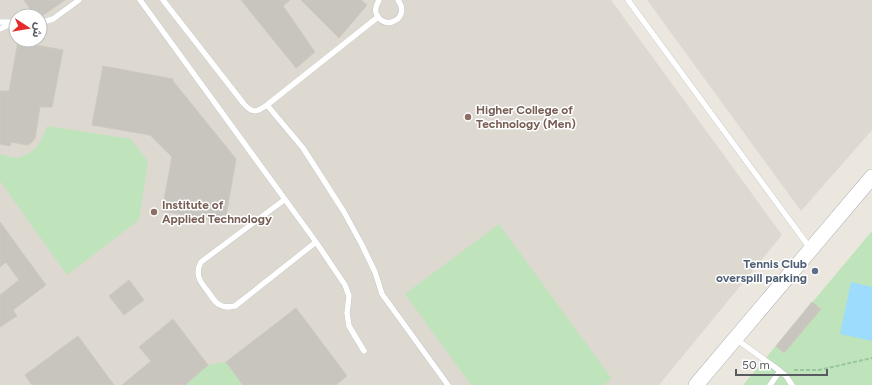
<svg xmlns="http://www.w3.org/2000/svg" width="872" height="385" font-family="Figtree,'Noto Sans Arabic',sans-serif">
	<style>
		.education { fill: #ddd9d0; fill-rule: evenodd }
		.green { fill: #bfe3bb }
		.water { fill: #9ddcfd }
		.building { fill: #c8c4be; stroke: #cfc8be }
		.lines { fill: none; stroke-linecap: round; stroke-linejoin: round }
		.lane-casing { stroke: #b2b6ba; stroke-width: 6 }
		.secondary-casing { stroke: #b1b5ba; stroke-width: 16 }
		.path { stroke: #96c69e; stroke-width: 2; stroke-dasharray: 4 2; stroke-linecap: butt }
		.lane { stroke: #fff; stroke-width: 5.5 }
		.secondary { stroke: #fff; stroke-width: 15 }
		.education-dot { fill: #8d6e63; stroke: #fff; stroke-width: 1.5 }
		.service-dot { fill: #5c6f8a; stroke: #fff; stroke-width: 1.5 }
		.labels { text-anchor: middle; stroke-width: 3; stroke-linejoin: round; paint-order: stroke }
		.education-label { font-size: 12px; font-weight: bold; fill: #785e54; stroke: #fff; text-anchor: start }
		.service-label { font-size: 12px; font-weight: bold; fill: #4e5e75; stroke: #fff; text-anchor: end }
	</style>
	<rect width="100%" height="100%" fill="#ebe7df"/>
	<path class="education" d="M0,0H611L782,235L659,385H0ZM16,16H40V40H16Z
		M647,0H872V130L801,211Z"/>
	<path class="green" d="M47,126L131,139L148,162L139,220L67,275L0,181V154C5,155 14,159 19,157C35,154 43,140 47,126Z
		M499,224L612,379L603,385H471L405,294Z
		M872,231V385H743Z
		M226,362L243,385H185L208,365Z"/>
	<path class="water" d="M851,282L872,287V341L840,334Z"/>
	<path class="building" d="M24,0H65L42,16H35Z
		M241,0H290L283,6L315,52L296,68Z
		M301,0H361L367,5L339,38Z
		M18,42L63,50L52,107H40L35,138L31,143L27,145L11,142L10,146L0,144V91H9Z
		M103,66L173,79V81L236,159L225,222L162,211L172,157L150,135L92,125Z
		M0,222L46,285L13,310L17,316L0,327V295L19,280L6,262L0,267Z
		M129,280L144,300L124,315L109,296Z
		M812,302L821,309L784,353L776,346Z
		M296,308L347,376L336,385H243L226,362Z
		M173,319L208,365L185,385H122L151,361L139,347Z
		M78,336L114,385H32L25,375Z"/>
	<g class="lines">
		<g class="lane-casing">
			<path id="lane" d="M140,0L316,242L345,285L349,296L347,313L349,326L364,351
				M163,0L244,104C253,114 257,112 267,105L378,17
				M379,0C376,5 374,10 377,15C386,32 411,17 398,0
				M628,0L810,248
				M0,22H16
				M40,23L53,19L79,0
				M0,29L12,23
				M267,105L303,148L321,176L344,212L362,245L375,272L382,294L448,385
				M284,200L201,262C194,275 201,283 209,293C212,297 215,303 220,305C225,308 230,307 235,306L316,242
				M736,339L780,371L786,376L792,385
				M770,385L780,371"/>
		</g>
		<g class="secondary-casing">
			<path id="secondary" d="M696,385L872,177"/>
		</g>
		<path class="path" d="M794,370H819L872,358"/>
		<use href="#lane" class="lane"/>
		<use href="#secondary" class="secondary"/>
	</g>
	<g class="education-dot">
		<circle cx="468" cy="117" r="4"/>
		<circle cx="154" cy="212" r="4"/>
	</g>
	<circle class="service-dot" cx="815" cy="271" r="4"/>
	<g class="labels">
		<g class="education-label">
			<text x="476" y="114">Higher College of<tspan x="476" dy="14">Technology (Men)</tspan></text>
			<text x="162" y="209">Institute of<tspan x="162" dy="14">Applied Technology</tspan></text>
		</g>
		<g class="service-label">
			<text x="807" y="268">Tennis Club<tspan x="807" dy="14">overspill parking</tspan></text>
		</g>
	</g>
	<g transform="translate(28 28) rotate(102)"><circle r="19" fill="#ffffff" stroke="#bcbebf"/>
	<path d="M0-3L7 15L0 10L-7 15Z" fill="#e52b2e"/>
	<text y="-6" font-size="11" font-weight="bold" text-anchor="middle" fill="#585c60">ش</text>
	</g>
	<path d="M736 369v6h91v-6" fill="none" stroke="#585c60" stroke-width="2"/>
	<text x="742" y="369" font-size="12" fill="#585c60" stroke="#ffffff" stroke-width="3" paint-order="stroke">50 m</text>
</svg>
